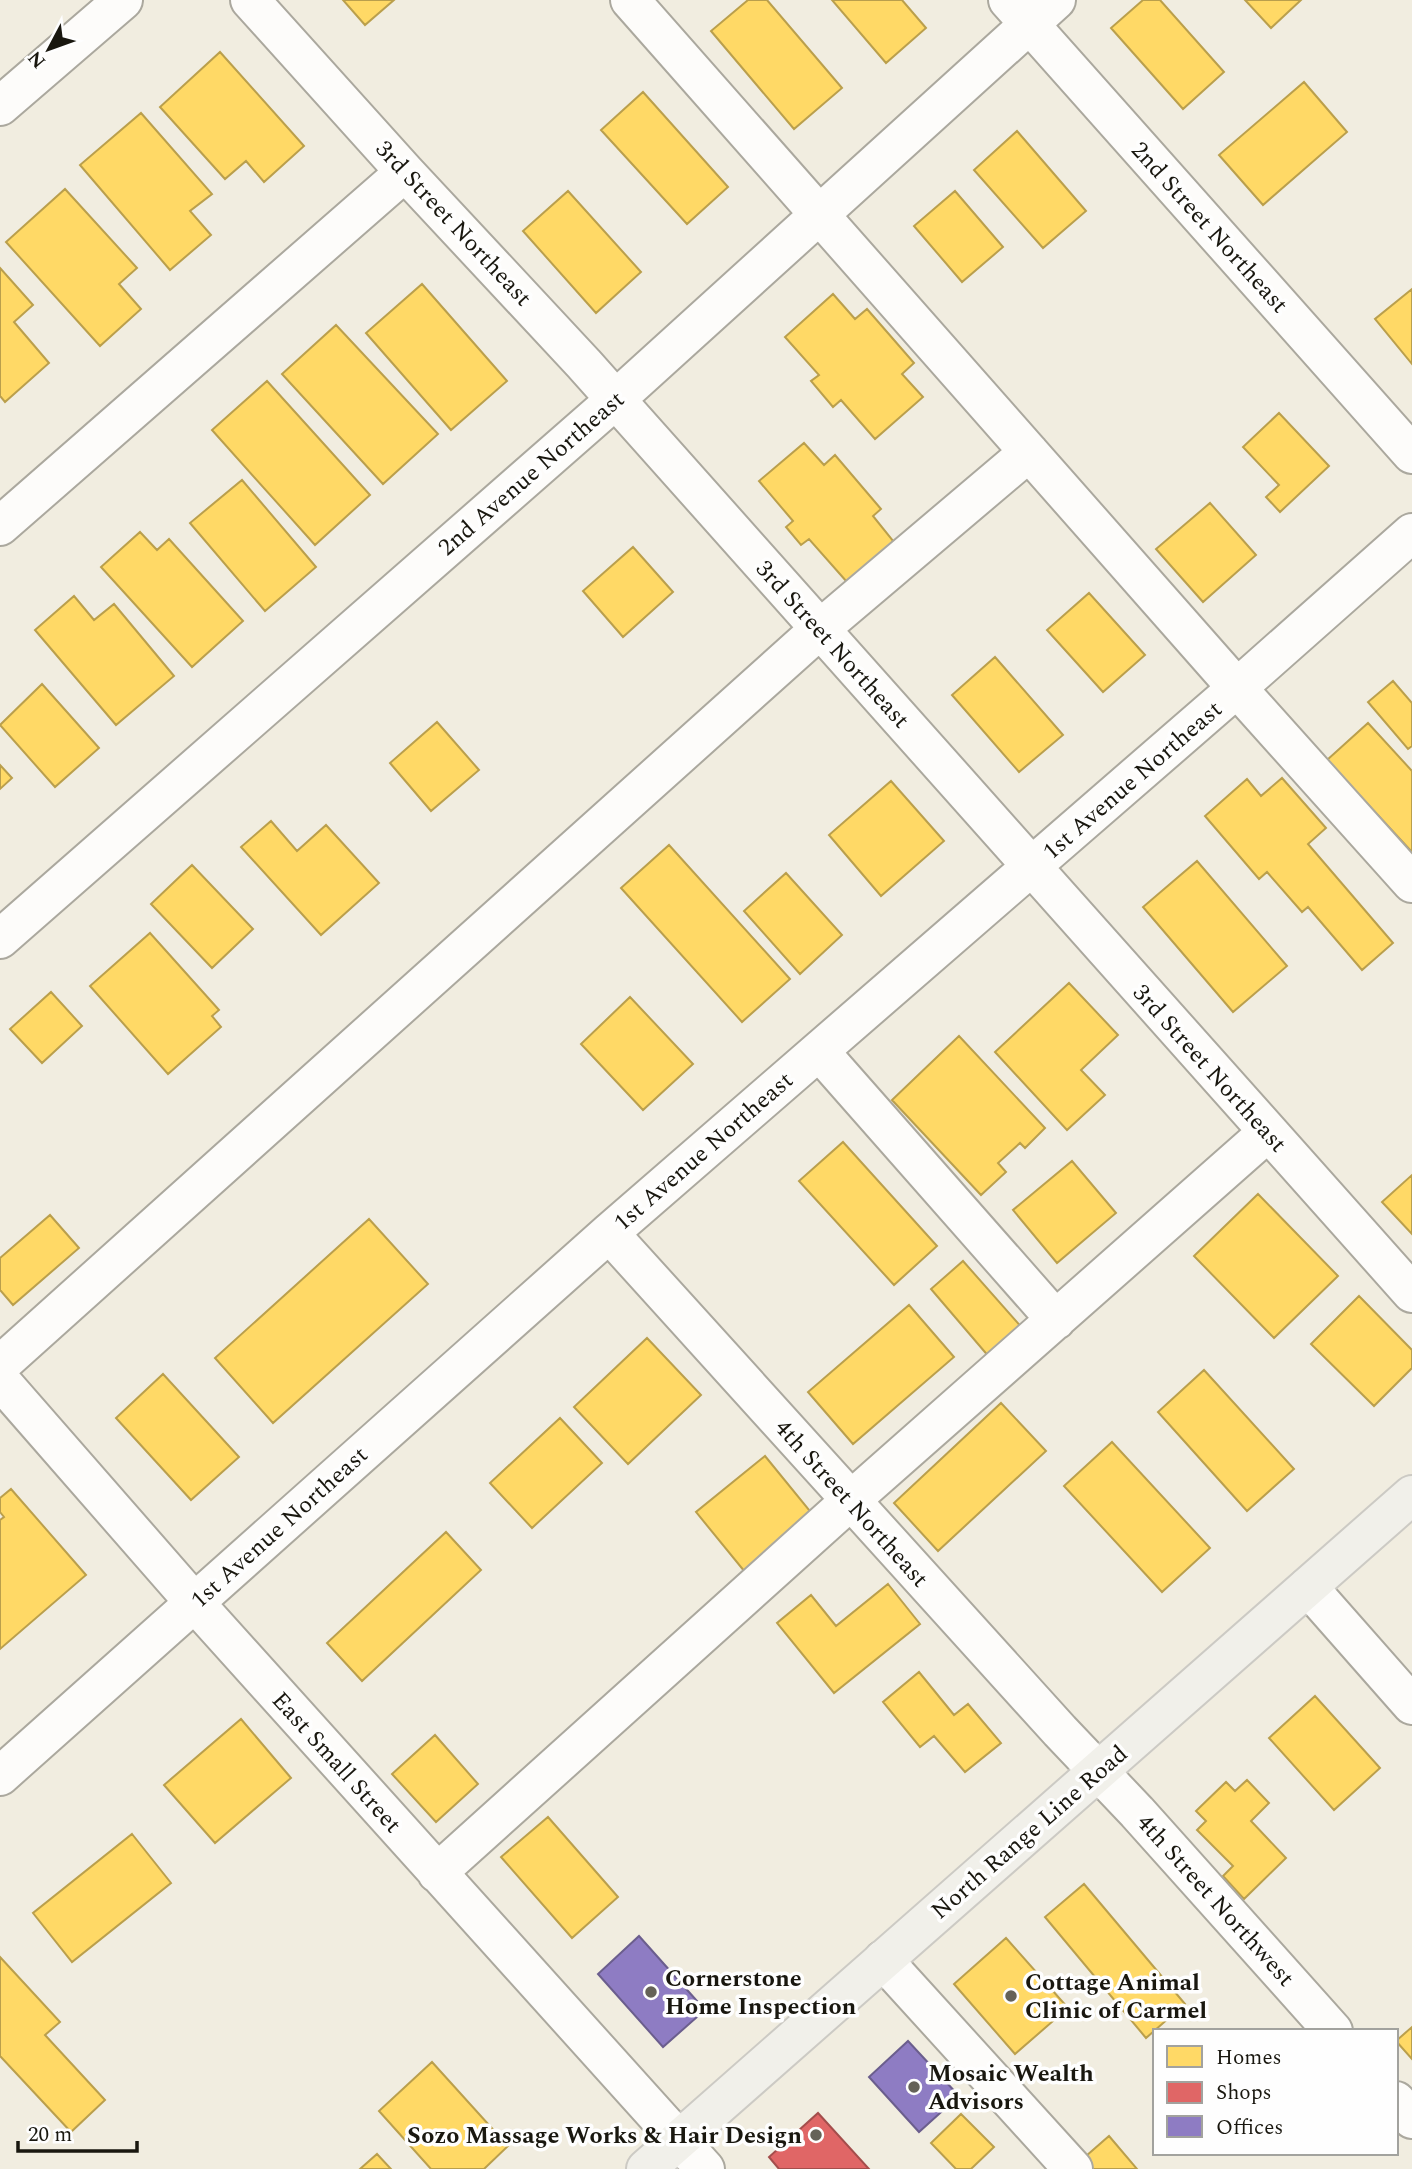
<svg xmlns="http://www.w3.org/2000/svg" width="1412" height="2169" font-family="Spectral,serif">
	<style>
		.homes { fill: #ffd966; stroke: #ba9f4c; stroke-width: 2 }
		.shops { fill: #e06666; stroke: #a44e4c; stroke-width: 2 }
		.offices { fill: #8e7cc3; stroke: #6b5e8d; stroke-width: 2 }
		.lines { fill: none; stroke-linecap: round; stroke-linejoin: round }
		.minor-casing { stroke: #aba89e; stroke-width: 42 }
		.major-casing { stroke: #cccac4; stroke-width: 42 }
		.minor { stroke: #fdfcfa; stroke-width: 38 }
		.major { stroke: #f1f0ea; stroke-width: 38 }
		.poi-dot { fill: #656258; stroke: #fefefe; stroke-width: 2.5 }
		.labels { text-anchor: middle; stroke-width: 7; stroke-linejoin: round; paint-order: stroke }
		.street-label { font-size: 24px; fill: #19170f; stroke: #fefefe }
		.poi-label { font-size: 24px; font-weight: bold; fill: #19170f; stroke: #fefefe; text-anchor: start }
	</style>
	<rect width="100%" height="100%" fill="#f1ede0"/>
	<path class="homes" d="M343,0H394L365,25Z
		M748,0H767L842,88L794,129L711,31Z
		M832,0H902L926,28L886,63Z
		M1143,0H1160L1224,72L1183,109L1111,28Z
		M1245,0H1301L1271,28Z
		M220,52L304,146L264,182L246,161L225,179L160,107Z
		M1304,82L1347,132L1263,205L1219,155Z
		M643,92L728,187L687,224L601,130Z
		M141,113L212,194L190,211L211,235L170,270L80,165Z
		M1017,131L1086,211L1043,248L974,170Z
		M65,189L137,268L119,284L141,309L100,346L6,242Z
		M568,191L641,272L596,313L523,231Z
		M955,191L1003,247L962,282L914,226Z
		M0,268L33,305L14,322L49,363L5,402L0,396Z
		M422,284L507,381L451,430L366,333Z
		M1412,289V364L1375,319Z
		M833,294L855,319L867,309L914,363L902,374L923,397L875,439L841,400L833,407L811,381L819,375L785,337Z
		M336,325L438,434L383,484L282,374Z
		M267,381L370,495L315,545L212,430Z
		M1279,413L1329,466L1280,512L1266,497L1279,485L1243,447Z
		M804,443L824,465L835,455L881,509L873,516L894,542L847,582L809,539L801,545L786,527L793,521L759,481Z
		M242,480L316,567L265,611L190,523Z
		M1210,503L1256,555L1203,602L1156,549Z
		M140,532L157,550L169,539L243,621L192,667L101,567Z
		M633,547L673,592L623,637L583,591Z
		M1089,593L1145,655L1103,692L1047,630Z
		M74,596L94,620L114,604L174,676L116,725L35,630Z
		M995,657L1063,735L1019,772L952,695Z
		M1393,681L1412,703V746L1408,749L1368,702Z
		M42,684L99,748L55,787L0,725Z
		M437,722L479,770L431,811L390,763Z
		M1368,723L1412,771V852L1327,760Z
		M0,765L12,778L0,789Z
		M1282,778L1326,828L1308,844L1393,943L1362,970L1308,907L1302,912L1267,872L1259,879L1205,816L1247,779L1261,796Z
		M891,781L944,841L881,896L829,835Z
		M271,821L297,851L326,825L379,883L321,935L241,847Z
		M669,845L790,979L742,1022L621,888Z
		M1197,861L1287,966L1233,1012L1143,907Z
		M192,865L253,929L212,968L151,904Z
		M786,873L842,935L800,974L744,911Z
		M150,933L219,1010L212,1016L221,1027L168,1074L90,986Z
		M1069,983L1118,1035L1081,1070L1105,1095L1067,1130L995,1052Z
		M51,992L82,1026L42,1063L10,1029Z
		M630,997L693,1064L643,1110L581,1044Z
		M959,1036L1045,1128L1025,1148L1020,1143L998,1163L1006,1172L981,1195L892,1100Z
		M843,1142L937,1246L894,1285L799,1181Z
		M1072,1161L1116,1213L1057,1263L1013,1210Z
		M1412,1175V1234L1382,1202Z
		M1258,1194L1338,1276L1274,1338L1194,1256Z
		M50,1215L79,1248L13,1305L0,1290V1258Z
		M369,1219L428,1284L273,1423L215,1358Z
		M963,1261L1023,1329L990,1358L931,1289Z
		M1359,1296L1412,1350V1368L1374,1406L1311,1344Z
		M909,1305L954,1357L853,1444L808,1392Z
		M647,1338L701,1395L628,1464L574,1407Z
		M1204,1370L1294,1469L1247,1511L1158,1412Z
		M163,1374L239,1457L191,1500L116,1418Z
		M1001,1403L1046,1451L938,1551L894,1503Z
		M560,1418L602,1463L532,1528L490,1483Z
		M1112,1442L1210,1548L1162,1592L1064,1486Z
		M765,1456L814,1516L745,1572L696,1512Z
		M11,1489L86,1575L0,1649V1520L4,1517L0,1512V1498Z
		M446,1532L481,1570L362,1681L327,1643Z
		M888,1584L920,1624L834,1693L777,1623L811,1595L836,1626Z
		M919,1672L954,1715L968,1704L1001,1743L965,1772L934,1736L920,1747L883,1702Z
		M1315,1696L1380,1768L1334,1810L1269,1738Z
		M241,1719L291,1778L215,1843L164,1785Z
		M435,1735L478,1784L436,1822L392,1774Z
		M1247,1780L1269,1803L1251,1821L1286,1858L1244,1899L1223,1876L1233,1866L1197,1830L1206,1821L1196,1811L1226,1782L1235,1791Z
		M548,1817L618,1897L572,1938L501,1857Z
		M132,1834L171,1883L72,1962L33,1913Z
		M1084,1884L1185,2004L1146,2038L1045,1917Z
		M1006,1938L1068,2008L1015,2054L954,1984Z
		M0,1957L60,2022L45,2035L105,2100L71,2132L0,2056Z
		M1412,2027V2059L1396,2041Z
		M432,2062L508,2146L484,2169H431L379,2111Z
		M961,2114L994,2147L971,2169H956L931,2143Z
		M1109,2136L1137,2169H1084L1078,2163Z
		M377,2154L391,2169H360Z"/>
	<path class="shops" d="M818,2113L869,2169H779L769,2157Z"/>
	<path class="offices" d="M639,1936L705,2010L663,2047L598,1974Z
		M908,2041L959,2096L919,2132L869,2077Z"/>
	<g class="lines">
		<g class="minor-casing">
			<path id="minor" d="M250,0L405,172L584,364L1412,1293
				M630,0L1237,688L1412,883
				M1008,0L1412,454
				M0,106L123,0
				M0,526L405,172
				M0,939L615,400L1056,0
				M819,1051L1056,1320
				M609,1233L1060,1731L1137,1812L1333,2031
				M0,1365L820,629L1029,452
				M0,1380L194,1602L705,2169
				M1308,1587L1412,1705
				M0,1776L609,1233L1237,688L1412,533
				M437,1873L850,1501L1268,1132
				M883,1960L1073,2169
				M1396,2101L1412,2119"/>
		</g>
		<g class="major-casing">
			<path id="major" d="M646,2169L1412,1495"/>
		</g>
		<use href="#minor" class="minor"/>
		<use href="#major" class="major"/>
	</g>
	<g class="poi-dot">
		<circle cx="651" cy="1992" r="7"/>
		<circle cx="1011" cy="1996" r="7"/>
		<circle cx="914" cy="2087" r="7"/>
		<circle cx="816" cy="2135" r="7"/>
	</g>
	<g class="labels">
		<g class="street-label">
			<text transform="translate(454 223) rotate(47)" y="8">3rd Street Northeast</text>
			<text transform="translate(1210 227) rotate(48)" y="8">2nd Street Northeast</text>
			<text transform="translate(531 473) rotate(-41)" y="8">2nd Avenue Northeast</text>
			<text transform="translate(833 644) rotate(48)" y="8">3rd Street Northeast</text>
			<text transform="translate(1132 780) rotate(-41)" y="8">1st Avenue Northeast</text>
			<text transform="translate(1210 1068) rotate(48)" y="8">3rd Street Northeast</text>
			<text transform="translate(703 1151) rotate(-41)" y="8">1st Avenue Northeast</text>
			<text transform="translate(852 1503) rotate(48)" y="8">4th Street Northeast</text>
			<text transform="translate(279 1527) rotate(-42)" y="8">1st Avenue Northeast</text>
			<text transform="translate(337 1762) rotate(48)" y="8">East Small Street</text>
			<text transform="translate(1029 1832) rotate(-41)" y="8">North Range Line Road</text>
			<text transform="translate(1216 1900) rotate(48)" y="8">4th Street Northwest</text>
		</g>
		<g class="poi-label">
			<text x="665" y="1986">Cornerstone<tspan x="665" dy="28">Home Inspection</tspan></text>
			<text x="1025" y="1990">Cottage Animal<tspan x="1025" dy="28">Clinic of Carmel</tspan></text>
			<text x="928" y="2081">Mosaic Wealth<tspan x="928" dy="28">Advisors</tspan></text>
			<text x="802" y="2143" text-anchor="end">Sozo Massage Works &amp; Hair Design</text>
		</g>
	</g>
	<rect x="1153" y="2029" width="245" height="126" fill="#fefefe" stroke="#a2a29e" stroke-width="2"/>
	<rect x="1167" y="2046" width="35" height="21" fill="#ffd966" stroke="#a2a29e" stroke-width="2"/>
	<text x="1216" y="2064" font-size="21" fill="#19170f">Homes</text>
	<rect x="1167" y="2082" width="35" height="21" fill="#e06666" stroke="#a2a29e" stroke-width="2"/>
	<text x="1216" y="2099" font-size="21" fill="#19170f">Shops</text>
	<rect x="1167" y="2116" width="35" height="21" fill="#8e7cc3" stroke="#a2a29e" stroke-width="2"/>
	<text x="1216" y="2134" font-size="21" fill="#19170f">Offices</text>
	<g transform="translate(49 49) rotate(229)" stroke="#fefefe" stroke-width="5" paint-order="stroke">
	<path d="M0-5L12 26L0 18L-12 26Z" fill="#19170f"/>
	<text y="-10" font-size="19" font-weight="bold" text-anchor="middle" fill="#19170f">N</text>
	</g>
	<path d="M18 2141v10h119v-10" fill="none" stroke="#19170f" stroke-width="3.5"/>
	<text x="28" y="2141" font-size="21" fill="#19170f" stroke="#fefefe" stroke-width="5" paint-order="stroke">20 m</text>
</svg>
